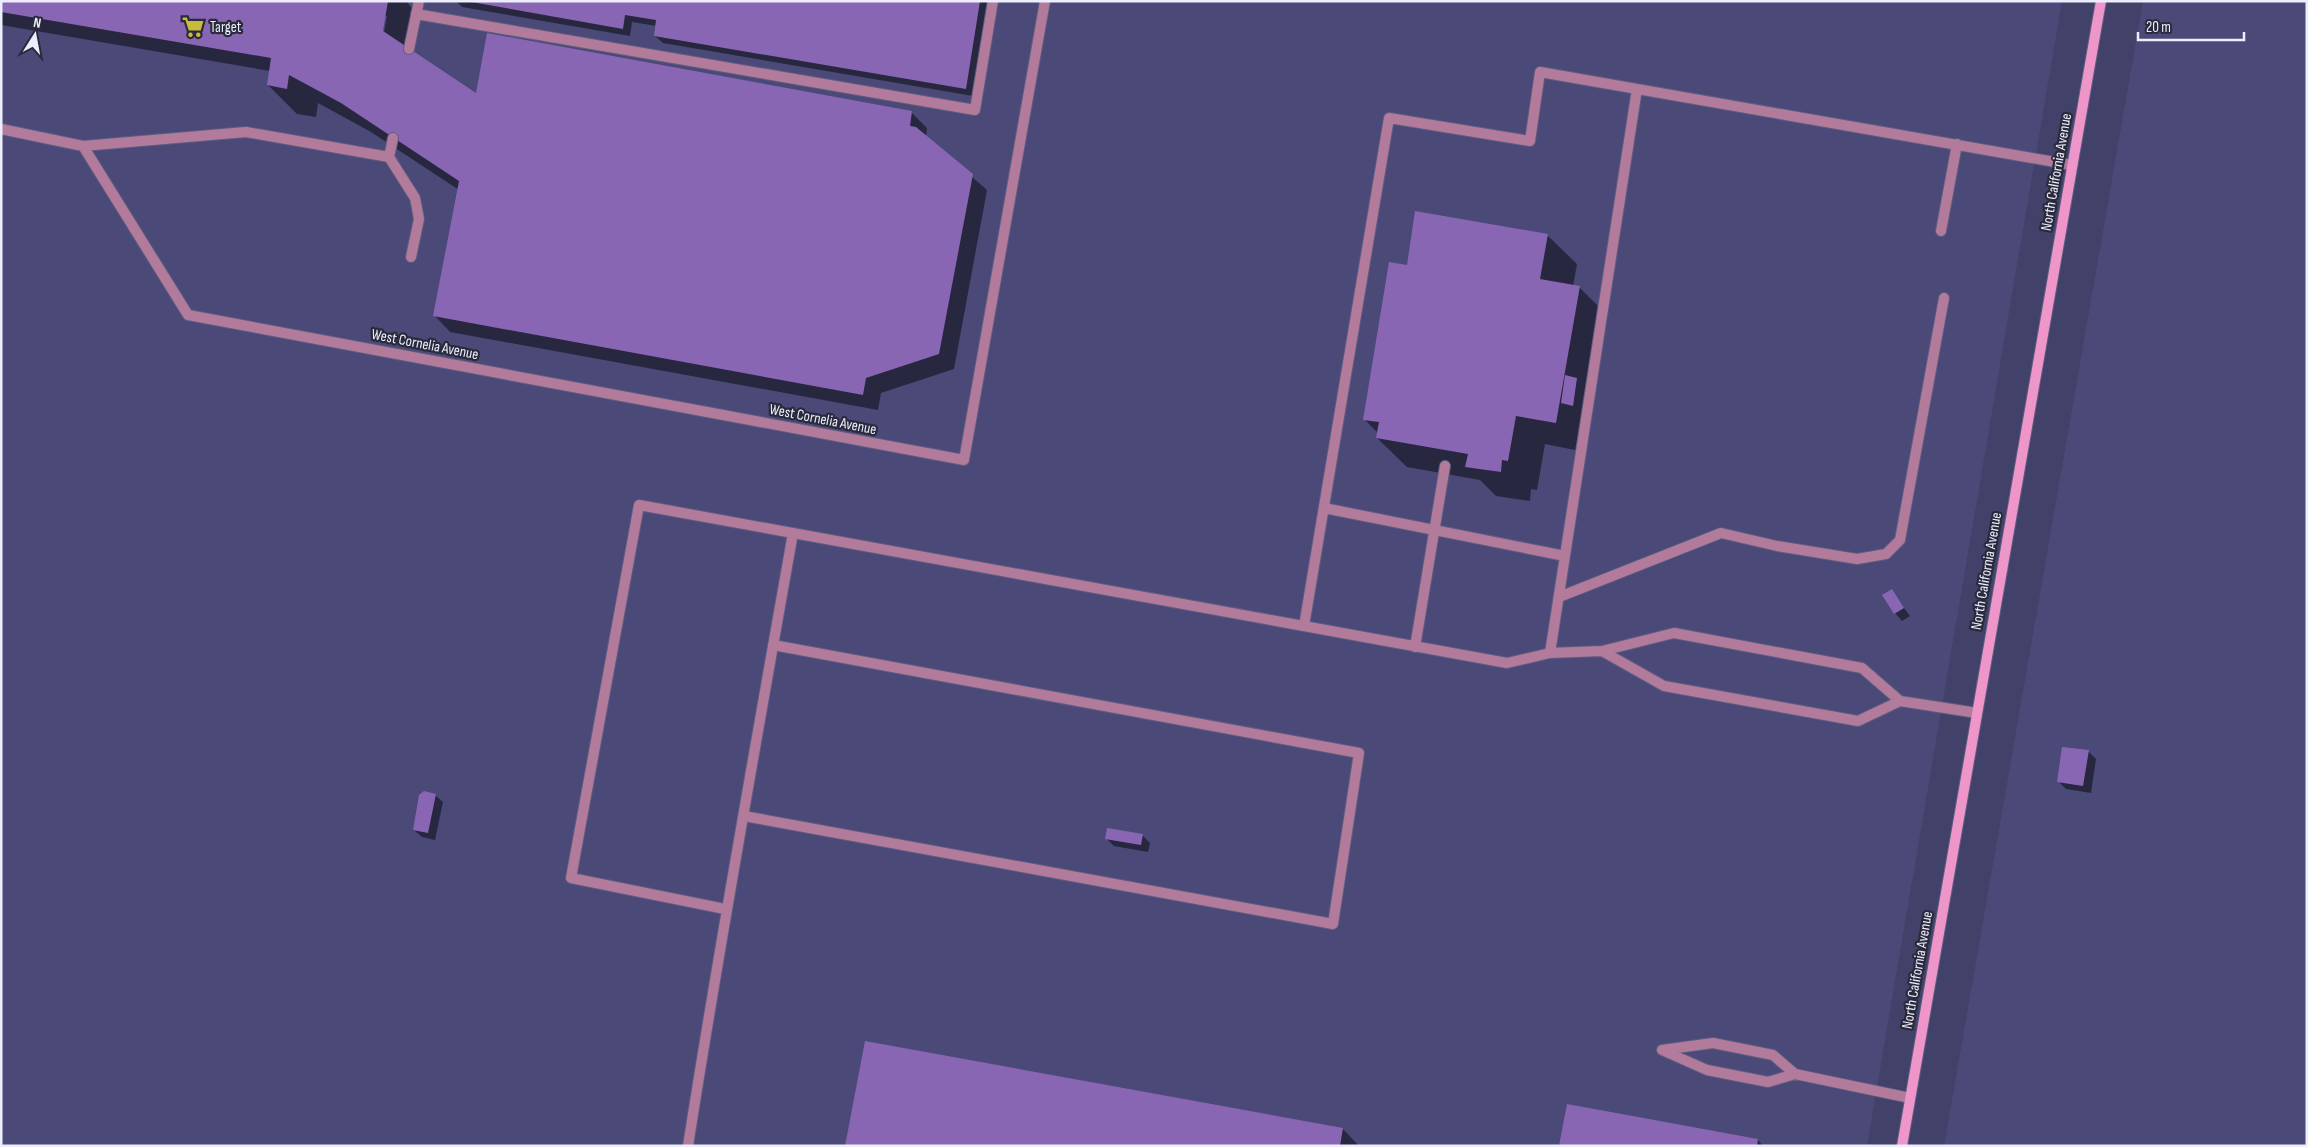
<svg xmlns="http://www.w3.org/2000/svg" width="2308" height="1147" font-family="'Sofia Sans Condensed',sans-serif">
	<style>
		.built { fill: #4b4978 }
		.shadow { fill: #0007; fill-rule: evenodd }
		.building { fill: #8966b3 }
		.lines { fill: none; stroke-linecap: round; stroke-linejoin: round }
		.lane-casing { stroke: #5d5d81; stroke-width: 12 }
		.secondary-casing { stroke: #5d5d81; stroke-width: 12 }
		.lane { stroke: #b27b9b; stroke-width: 10 }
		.secondary { stroke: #ee96ca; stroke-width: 10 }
		.labels { text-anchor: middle; stroke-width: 4.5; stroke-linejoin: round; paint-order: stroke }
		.poi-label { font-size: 15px; fill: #edeefd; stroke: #2a2a3d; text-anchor: start }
		.street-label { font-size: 15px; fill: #edeefd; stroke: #2a2a3d }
	</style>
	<rect width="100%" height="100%" fill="#424169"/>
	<path class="built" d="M1,1H2062L1867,1146H1Z
		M2143,1H2307V1146H1944Z"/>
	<path class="shadow" d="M1,1H406L419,16L413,53L475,94L912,113L927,128L926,137L987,190L954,369L881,393L878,410L450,332L435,316L459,190L371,132L318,103L316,117L297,114L268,85L270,71L1,25ZM384,16H387L383,38L380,37Z
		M456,1H988L973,96L663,43L655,36L657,26L632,22L630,36L462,7Z
		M1547,235L1577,264L1573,286L1579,287L1608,316L1585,452L1545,444L1537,490L1531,489L1530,501L1496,496L1480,480L1407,467L1377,438L1378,433L1364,419L1408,266Z
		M1891,591L1910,616L1902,621L1895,613L1884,595Z
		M2088,751L2096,759L2091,793L2066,789L2058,781Z
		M435,795L443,802L435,840L422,837L414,830Z
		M1142,835L1150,843L1148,852L1114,846L1107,839Z
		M866,1042L1343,1129L1359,1146H847Z
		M1758,1140L1763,1146H1561Z"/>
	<path class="building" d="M1,1H388L383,31L476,93L487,33L912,111L910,126L916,127L973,174L939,354L866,378L863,395L433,316L459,181L341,103L289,75L287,89L267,85L271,58L1,12Z
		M466,1H980L966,89L654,36L656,20L625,15L623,29Z
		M1415,211L1548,234L1540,279L1580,286L1556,423L1516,416L1508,461L1502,460L1501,472L1465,467L1468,454L1376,438L1379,422L1363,420L1389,262L1407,265Z
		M1565,375L1577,378L1573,406L1561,403Z
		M1892,589L1904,608L1894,614L1882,595Z
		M2062,747L2089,750L2083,786L2057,782Z
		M424,791L436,794L428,833L413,830L419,795Z
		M1107,828L1143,834L1141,845L1105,839Z
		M865,1041L1343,1128L1340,1146H845Z
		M1567,1104L1758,1139L1757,1146H1559Z"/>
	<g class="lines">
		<g class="lane-casing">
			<path id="lane" d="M416,14L975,110L993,1
				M409,49L419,1
				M1,129L83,146L246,132L389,157L393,138
				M83,146L188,315L964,460L1045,1
				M389,157L415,198L419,219L411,257
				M1941,231L1957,144
				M1324,508L1565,556
				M1559,597L1721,533L1777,546L1857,559L1886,554L1900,540L1944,298
				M1304,626L1389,118L1530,141L1540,72L2072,165
				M1415,647L1445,466
				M1602,651L1664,686L1858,721L1900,701L1977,713
				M1550,653L1637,89
				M744,816L1333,924L1359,753L773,645
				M725,909L571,878L639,505L1507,663L1550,653L1602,651L1674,633L1862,668L1900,701
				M1662,1050L1707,1070L1768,1082L1795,1074L1910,1098
				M1662,1050L1713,1043L1773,1055L1795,1074
				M688,1146C720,941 757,737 793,533"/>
		</g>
		<g class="secondary-casing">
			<path id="secondary" d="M1902,1146L2101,1"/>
		</g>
		<use href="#lane" class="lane"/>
		<use href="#secondary" class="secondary"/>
	</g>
	<defs>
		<g id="supermarket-bare" transform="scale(1.725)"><path d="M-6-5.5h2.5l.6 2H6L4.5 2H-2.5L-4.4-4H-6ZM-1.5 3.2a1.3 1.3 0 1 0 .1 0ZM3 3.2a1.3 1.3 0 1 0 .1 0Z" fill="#c7bb3c" stroke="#2a2a3d" stroke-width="2.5" paint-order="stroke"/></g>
	</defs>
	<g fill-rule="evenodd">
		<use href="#supermarket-bare" x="193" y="27"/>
	</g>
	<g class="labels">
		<g class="poi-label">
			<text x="210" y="32">Target</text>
		</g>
		<g class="street-label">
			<text transform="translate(2056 172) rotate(-80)" y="5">North California Avenue</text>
			<text transform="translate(425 344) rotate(11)" y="5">West Cornelia Avenue</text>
			<text transform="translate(823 419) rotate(11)" y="5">West Cornelia Avenue</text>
			<text transform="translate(1986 571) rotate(-80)" y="5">North California Avenue</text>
			<text transform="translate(1917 970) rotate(-80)" y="5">North California Avenue</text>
		</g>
	</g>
	<rect width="2308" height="1147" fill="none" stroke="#edeefd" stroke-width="5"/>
	<g transform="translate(35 35) rotate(11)" stroke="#2a2a3d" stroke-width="4" paint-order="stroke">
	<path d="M0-4L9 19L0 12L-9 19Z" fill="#edeefd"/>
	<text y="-8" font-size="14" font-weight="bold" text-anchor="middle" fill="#edeefd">N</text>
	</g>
	<path d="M2138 32v8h106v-8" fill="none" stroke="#edeefd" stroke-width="2.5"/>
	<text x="2146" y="32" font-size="15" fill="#edeefd" stroke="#2a2a3d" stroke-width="4" paint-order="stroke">20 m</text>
</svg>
